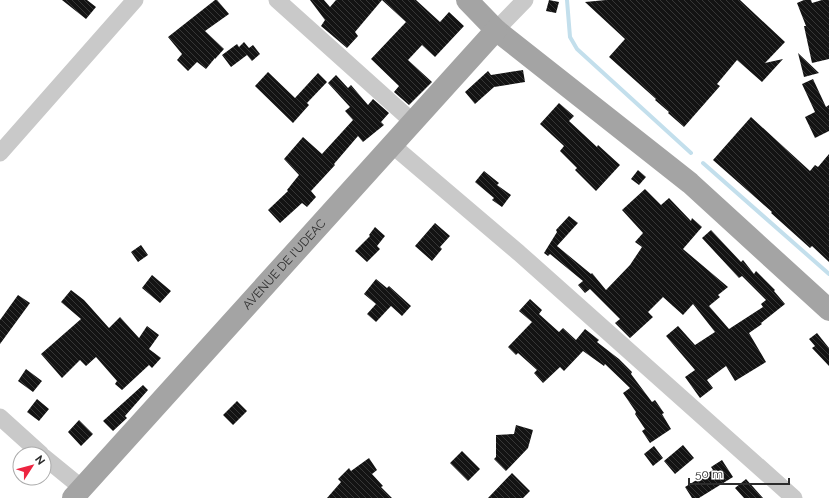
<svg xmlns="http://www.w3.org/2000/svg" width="829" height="498" font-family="Raleway,sans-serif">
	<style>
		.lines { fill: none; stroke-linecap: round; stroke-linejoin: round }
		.stream { stroke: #c3dfec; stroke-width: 4 }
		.building { fill: url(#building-back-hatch) }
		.minor { stroke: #c9c9c9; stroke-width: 17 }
		.major { stroke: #a4a4a4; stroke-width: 22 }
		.labels { text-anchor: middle; stroke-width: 4; stroke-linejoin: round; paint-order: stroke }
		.street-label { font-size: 12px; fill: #2c2c2c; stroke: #fff }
	</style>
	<defs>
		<pattern id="building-back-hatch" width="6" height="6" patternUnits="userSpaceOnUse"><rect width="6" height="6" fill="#131313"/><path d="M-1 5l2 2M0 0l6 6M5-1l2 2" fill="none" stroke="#363636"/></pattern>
	</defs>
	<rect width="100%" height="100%" fill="#fff"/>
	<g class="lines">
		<path class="stream" d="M567,0L570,37L577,49L691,153
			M703,163L829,274"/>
	</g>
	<path class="building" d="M62,0H87L96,7L86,19Z
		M215,0H217L229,14L205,31L224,49L215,59V58L206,69L197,62L188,71L177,60L182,54L168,37Z
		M310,0H324L330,7L336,0H416L440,22L449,12L464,26L435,57L422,45L408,60L432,82L409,105L394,92L399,86L371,59L406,22L382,0L355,32L358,36L347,48L321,26L325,20Z
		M549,0L559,2L556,13L546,11Z
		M606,0H740L785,42L765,63L783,59L762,82L737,60L717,84L720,86L684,127L668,113L669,112L655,100L656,99L609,57L625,39L585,2Z
		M804,0H811L812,3L822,0H829V59L812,63L804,26H806L797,3Z
		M244,42L249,48L253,45L260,54L252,61L247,55L231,67L222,55L237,44L239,47Z
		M798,53L819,73L804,77Z
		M523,70L525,82L494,87L475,104L465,92L488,71L491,75Z
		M268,72L295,98L318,73L327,82L307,103L309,105L293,123L255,86Z
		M336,75L348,88L351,85L368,105L373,99L389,113L381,122L384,125L363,142L358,136L334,164L335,165L311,191L316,197L307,207L302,203L280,223L268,210L288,191L287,190L299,175L284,159L303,137L322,154L353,120L345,111L350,107L328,83Z
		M813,79L826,107L829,105V131L815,138L805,117L815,112L802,84Z
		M559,103L574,116L569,121L597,147L598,145L620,165L596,191L575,170L577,168L560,151L564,146L540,124Z
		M751,117L810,171L815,165L818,167L829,154V262L812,246L810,248L771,213L772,212L713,160Z
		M638,170L646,177L639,185L631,179Z
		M484,171L499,183L497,185L511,195L502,207L492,200L494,198L475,182Z
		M645,189L661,205L669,198L691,221L692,218L702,227L683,249L728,287L718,295L720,297L709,306L729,329L763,307L761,304L766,300L742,276L739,278L702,238L711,230L741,262L743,260L754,274L756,271L775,290L774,291L785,304L761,323L762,324L749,333L766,362L735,381L726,366L707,380L713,388L700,398L685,377L695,370L666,336L678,326L695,345L715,332L693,304L683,315L663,297L648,312L653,317L630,338L615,323L620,319L590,289L585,293L578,285L583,281L550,254L548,256L544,253L557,232L556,230L569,216L578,223L557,246L591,274L592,273L606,290L630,265L642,247L635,242L643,233L622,210Z
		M435,223L450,236L440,247L442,249L432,261L415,246Z
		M375,227L385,236L377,246L380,249L367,262L355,251L370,236L369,235Z
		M141,245L148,255L138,262L131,252Z
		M152,275L171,291L160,303L142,288Z
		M376,279L387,288L389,286L411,306L402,316L391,306L376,322L367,314L376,304L364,294Z
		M71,290L84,300L109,328L120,317L139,338L147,326L159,335L149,349L161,358L152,368L149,365L122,390L115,384L117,381L96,357L86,366L80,360L62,378L41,354L81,319L61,302Z
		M18,295L30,303L0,344V320Z
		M530,299L542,310L539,314L559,332L563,328L576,340L585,329L599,340L597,342L619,359L632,372L631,374L652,402L655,400L664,413L662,414L671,429L650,443L642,431L645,429L635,414L636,412L623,393L630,388L605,364L604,366L583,351L564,371L560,367L543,383L534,373L537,370L518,353L516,355L508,347L532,322L519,311Z
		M817,333L829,348V366L812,348L815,346L809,339Z
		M26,369L42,381L33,392L18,381Z
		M143,385L148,390L125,416L127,418L113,431L103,421Z
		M37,399L49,409L39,421L27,412Z
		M237,401L247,411L233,425L223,415Z
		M79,420L93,434L81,446L68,432Z
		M516,425L533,430L528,448L506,471L494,459L496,457V435L514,434Z
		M683,445L694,458L675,474L664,461Z
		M654,446L663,458L653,466L644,454Z
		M462,451L480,469L468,481L450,463Z
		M369,458L377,470L372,474L383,486L381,487L392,498H327L341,482L338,479L349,468L351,471Z
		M722,460L733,477L699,498H692L685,487L713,470L711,467Z
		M512,473L530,491L523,498H488Z
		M746,479L763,498H744L735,488Z"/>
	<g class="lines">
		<path class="minor" d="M277,0L413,122
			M496,30L525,0
			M392,145L519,253L794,498
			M0,153L135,0
			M0,417L41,454
			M44,457L82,488"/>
		<g class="major">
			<path d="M467,0L496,30L690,183L829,310"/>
			<path id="s1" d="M73,498L496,30"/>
		</g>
	</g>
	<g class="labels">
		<g class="street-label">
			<text dy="4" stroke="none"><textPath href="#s1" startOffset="315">AVENUE DE I'UDEAC</textPath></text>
		</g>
	</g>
	<g transform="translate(32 466) rotate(54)"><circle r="19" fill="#ffffff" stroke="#ababab"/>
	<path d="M0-3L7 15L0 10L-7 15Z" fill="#ed2440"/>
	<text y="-6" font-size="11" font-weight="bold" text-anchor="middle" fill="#2c2c2c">N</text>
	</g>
	<path d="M689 478v6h100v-6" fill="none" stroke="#2c2c2c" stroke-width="2"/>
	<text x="695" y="478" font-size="12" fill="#2c2c2c" stroke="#ffffff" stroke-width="3" paint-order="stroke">50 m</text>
</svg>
